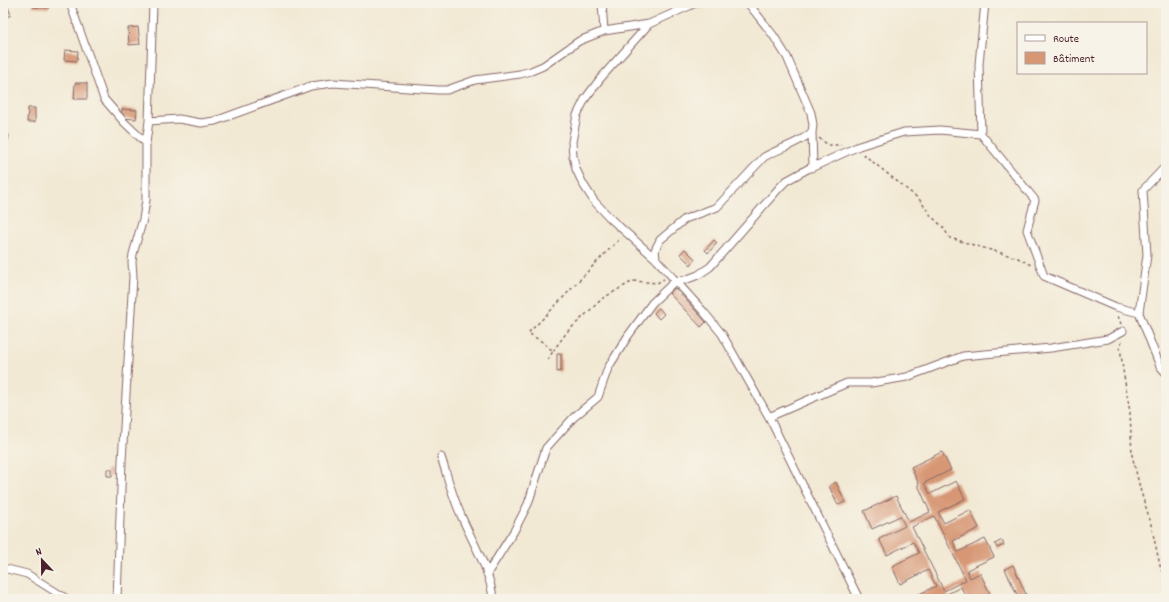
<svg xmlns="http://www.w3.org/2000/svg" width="1169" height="602" font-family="Dekko,sans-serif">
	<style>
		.building { fill: #d79774; fill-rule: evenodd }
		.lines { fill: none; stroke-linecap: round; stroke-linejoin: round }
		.minor-casing { stroke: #856666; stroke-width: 9 }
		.path { stroke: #856666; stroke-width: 1.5; stroke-dasharray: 3 3; stroke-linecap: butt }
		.minor { stroke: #fff; stroke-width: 7 }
	</style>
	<rect width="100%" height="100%" fill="#f7f3e8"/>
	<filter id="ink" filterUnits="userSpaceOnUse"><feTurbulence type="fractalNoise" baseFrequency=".025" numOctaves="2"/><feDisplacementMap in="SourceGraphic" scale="8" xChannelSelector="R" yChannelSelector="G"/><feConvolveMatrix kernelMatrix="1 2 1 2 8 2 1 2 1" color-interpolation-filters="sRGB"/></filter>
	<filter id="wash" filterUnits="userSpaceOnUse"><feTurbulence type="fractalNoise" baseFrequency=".012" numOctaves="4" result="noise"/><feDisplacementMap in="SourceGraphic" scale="16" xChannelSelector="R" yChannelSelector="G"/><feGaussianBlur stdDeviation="0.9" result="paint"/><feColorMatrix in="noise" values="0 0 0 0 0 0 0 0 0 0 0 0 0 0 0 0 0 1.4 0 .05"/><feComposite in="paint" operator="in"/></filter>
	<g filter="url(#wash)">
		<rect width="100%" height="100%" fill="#f2e9d4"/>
		<g id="blocks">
			<path class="building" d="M33,3H49V8L33,7Z
				M8,7L11,15L3,19V9Z
				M138,27L140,44L129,45L128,28Z
				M65,50L78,51L77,61L64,60Z
				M75,83H87V99H74Z
				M28,108H35V122H27Z
				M122,109L137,110L136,119L121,118Z
				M3,135H9L8,140H3Z
				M714,240L717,243L708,253L705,250Z
				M685,249L695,259L691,265L680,254Z
				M675,288L706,322L701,327L669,293Z
				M659,308L664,314L659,319L654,313Z
				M557,354H561V371L557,372Z
				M942,452L951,470L924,483L930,494L956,481L965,499L938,512L944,523L970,510L979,528L953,541L958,552L985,539L994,557L967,570L970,578L980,573L992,598L989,599H967L961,587L947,594L949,599H909L936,586L928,570L900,584L892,566L919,553L913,542L887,555L879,539L905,526L900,516L872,529L864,511L896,496L909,522L930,512L918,485L919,484L911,467ZM934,516L966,580L944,591L912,527Z
				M107,469H112V476H107Z
				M836,482L845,502L838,505L829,486Z
				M1002,540L1004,545L997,548L995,544Z
				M1013,565L1028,599H1019L1005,569Z"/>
		</g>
	</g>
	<g filter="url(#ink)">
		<use href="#blocks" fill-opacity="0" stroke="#856666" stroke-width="1"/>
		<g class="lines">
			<g class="minor-casing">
				<path id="minor" d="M70,3L104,99L124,122L146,143
					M602,3L604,31
					M985,3L979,64L981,134L1035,200L1027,230L1044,276L1116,307L1139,313
					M649,24L600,79L585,99L577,115L572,142L573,156L576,169L583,184L594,201L612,220L656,259L703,311L722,334L769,417L859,599
					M149,121L179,119L201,123L215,121L311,86L333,83L438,90H447L475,80L520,74L531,71L543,66L579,41L604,31L649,24L696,3
					M1166,166L1143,190L1147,255L1139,313L1160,366L1166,373
					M811,168L859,146L904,132L940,130L981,134
					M656,259L655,250L660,240L685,219L717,207L764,157C779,148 799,144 812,132
					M769,417L847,383H871L907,377L963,356L1051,348L1108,339L1123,331
					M441,457C447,475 452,495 460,513C471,540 490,568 493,599
					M3,568L27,574L67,599
					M487,574L514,531L528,504L546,448L574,417L598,397L608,368L628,336L652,303L675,281L685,280L698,275L710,267L780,187L786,181L813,166L812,132L813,125L811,113L787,57L773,35L748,3
					M117,599L122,461L133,277L132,262L133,254L143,219L146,200V143L149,121L153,3"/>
			</g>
			<path class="path" d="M819,138L828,145H841
				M863,154L919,199L932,217L942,226L950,238L1018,258L1031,265
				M1118,316L1121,324
				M1122,341L1120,346L1123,370L1130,412L1132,455L1141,492L1150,520L1161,570L1166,576
				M553,351L567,332L603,298L633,281L657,283L664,279
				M548,360L553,351L541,341L528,333C560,303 588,269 621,238"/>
			<use href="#minor" class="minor"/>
		</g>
	</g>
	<rect width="1169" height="602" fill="none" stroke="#f7f3e8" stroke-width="16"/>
	<rect x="1017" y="22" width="130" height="52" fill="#f7f3e8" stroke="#b29e9c"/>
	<rect x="1025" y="35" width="20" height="6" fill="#ffffff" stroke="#b29e9c"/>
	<text x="1053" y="42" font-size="12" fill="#4a1f2b">Route</text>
	<rect x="1025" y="52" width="20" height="12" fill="#d79774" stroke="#b29e9c"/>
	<text x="1053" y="62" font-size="12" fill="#4a1f2b">Bâtiment</text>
	<g transform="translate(42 560) rotate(338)" stroke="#f7f3e8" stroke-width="3" paint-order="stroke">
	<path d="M0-3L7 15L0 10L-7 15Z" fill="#4a1f2b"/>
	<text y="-6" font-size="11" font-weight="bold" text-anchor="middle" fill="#4a1f2b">N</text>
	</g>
</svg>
